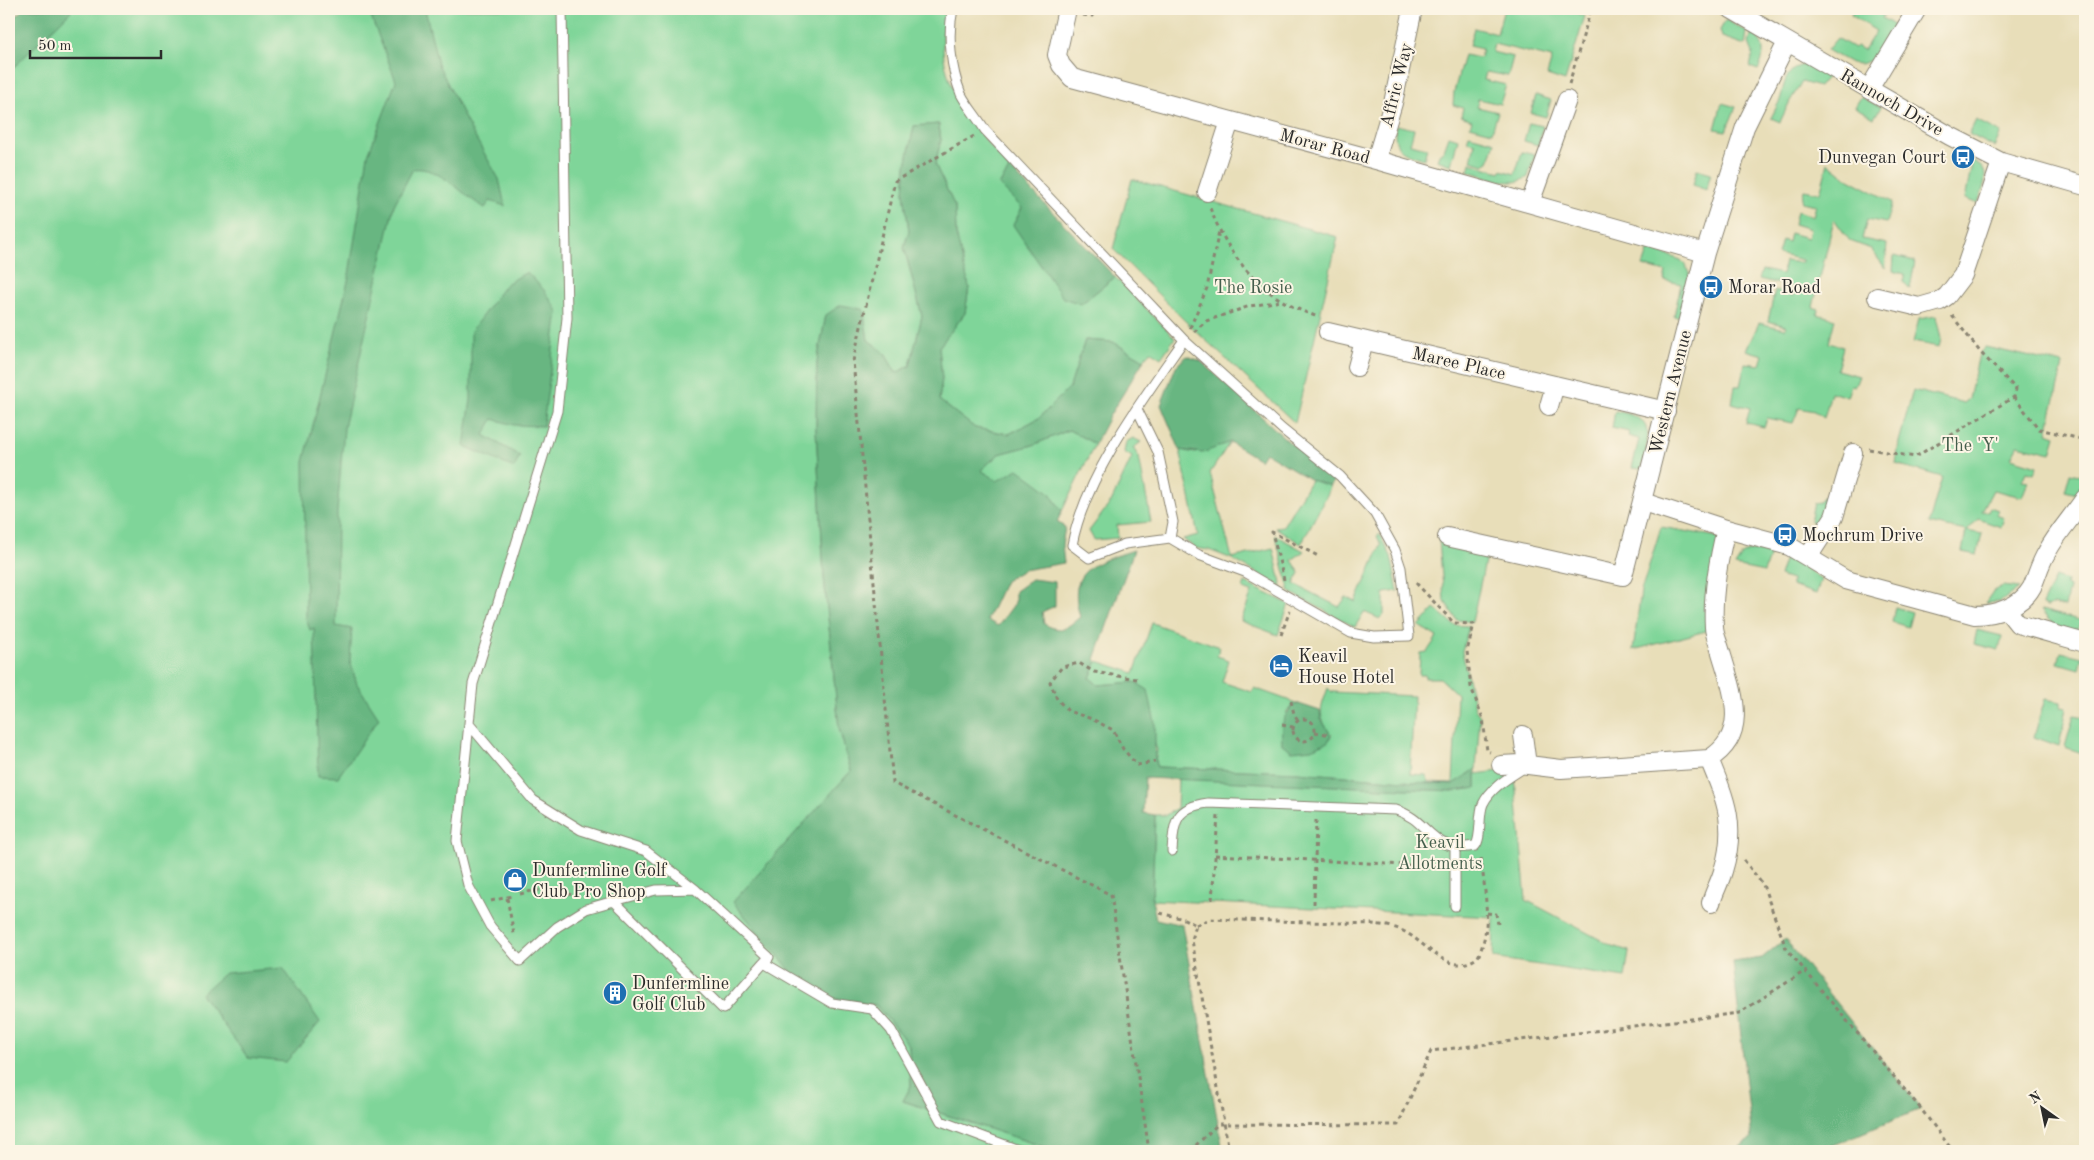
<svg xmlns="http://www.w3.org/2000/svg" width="2094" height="1160" font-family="'Old Standard TT',serif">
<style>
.green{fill:#7fd599;stroke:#558062}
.forest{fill:#67b681;stroke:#497056}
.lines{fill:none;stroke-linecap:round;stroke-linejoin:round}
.lane-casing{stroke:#8a8472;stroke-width:11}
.street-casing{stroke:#8a8472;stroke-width:20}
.path{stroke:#8a8472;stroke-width:3;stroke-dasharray:4 4;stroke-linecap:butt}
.lane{stroke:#fff;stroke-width:9}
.street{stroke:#fff;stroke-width:18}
.labels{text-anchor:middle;stroke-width:4;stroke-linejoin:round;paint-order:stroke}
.street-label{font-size:18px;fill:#2b2b2b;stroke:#fcf5e5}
.poi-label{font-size:18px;fill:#2b2b2b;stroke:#fcf5e5;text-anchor:start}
.park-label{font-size:18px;fill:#445e4c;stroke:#fcf5e5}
</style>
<rect width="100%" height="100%" fill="#fcf5e5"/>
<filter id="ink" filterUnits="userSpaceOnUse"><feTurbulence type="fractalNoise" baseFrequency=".02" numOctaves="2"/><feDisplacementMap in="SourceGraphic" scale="10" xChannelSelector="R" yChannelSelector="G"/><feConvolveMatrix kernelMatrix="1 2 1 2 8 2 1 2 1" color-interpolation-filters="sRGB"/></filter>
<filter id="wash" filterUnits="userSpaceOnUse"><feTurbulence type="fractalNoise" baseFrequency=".0096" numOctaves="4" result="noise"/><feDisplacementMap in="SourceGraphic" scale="20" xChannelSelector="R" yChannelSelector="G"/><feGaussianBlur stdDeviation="1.12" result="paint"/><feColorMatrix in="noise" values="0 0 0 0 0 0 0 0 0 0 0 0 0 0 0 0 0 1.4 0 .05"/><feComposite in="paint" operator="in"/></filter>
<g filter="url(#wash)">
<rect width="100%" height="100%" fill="#e8deb9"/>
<path class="green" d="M28 9H944C944 26 941 46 945 63 953 104 982 138 1010 168L999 185 1022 208 1081 304 1115 277 1175 338 1161 358 1150 351 1144 360 1113 342 1085 340 1070 387 1039 418 1009 434 975 428 939 400 942 379 939 347 965 313 969 287 956 234 955 207 935 164 941 140 939 124 914 126 906 166 904 193 909 231 904 247 922 316 910 366 896 373 884 352 868 340 863 309 826 315 817 362 816 429 824 577 839 728 851 771 734 902 831 998 876 1005 909 1045 911 1086 903 1101 1057 1151H9V26Z
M1504 9H1564L1585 16 1565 81 1547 75 1552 58 1494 44 1492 52 1513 57 1508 76 1486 72 1484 80 1506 85 1500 104 1478 99 1477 107 1498 112 1492 132 1470 126 1472 120 1461 116 1463 108 1453 105 1454 92 1464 55 1480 58 1482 49 1469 46 1474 28 1497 34Z
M1854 9H1879L1885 12 1882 18 1894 25 1873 60 1860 64 1851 63 1827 50 1837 38 1854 48 1856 46 1864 50 1876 31 1851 15Z
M1726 20 1747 32 1745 45 1722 37 1720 30Z
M1752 32C1766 43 1765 56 1758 70L1750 67 1753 53 1749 43Z
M1803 65 1810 67 1828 76 1819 87 1802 82 1790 101 1780 122 1771 118C1774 112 1777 106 1780 100 1785 84 1784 71 1803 65Z
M1536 95 1551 100 1546 117 1531 113Z
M1861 97 1881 107 1874 118 1855 107Z
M1722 103 1736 107 1726 131 1715 129Z
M1976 120 2001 133 1994 147 1969 134Z
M1529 123 1543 126 1538 145 1524 141Z
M1396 125 1414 129 1410 144 1427 148 1424 159C1403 152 1392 151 1396 125Z
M1469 135 1495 142 1489 162 1484 165 1471 161 1475 143 1467 141Z
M1449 136 1458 139 1451 165 1437 160 1439 154 1444 150Z
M1522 152 1535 155 1528 177C1511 189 1487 176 1468 171L1470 163 1500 172 1501 170 1515 174Z
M1956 152C1989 168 1990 169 1978 204L1965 199 1972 164 1952 160Z
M1828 163 1849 179 1892 202 1886 223 1867 219 1862 239 1887 244 1885 268 1871 249 1850 241 1834 219 1813 307 1818 309 1817 314 1835 319 1829 343 1843 347 1837 370 1859 376 1855 386 1851 385 1847 397 1831 392 1824 418 1814 411 1799 408 1793 423 1767 418 1764 427 1746 423 1750 408 1732 403 1735 386H1740L1745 363 1760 365 1763 355 1746 350 1759 323 1785 329 1786 326 1768 321 1775 290 1794 296 1796 288 1759 279 1762 270 1782 274 1785 261 1802 263V260L1778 254 1782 240 1788 242 1790 233 1808 238 1810 229 1794 224 1797 211 1813 216 1816 205 1801 202 1804 190 1820 193Z
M1697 169 1711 173 1706 190 1693 185Z
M1132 179 1338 237 1295 423 1184 320 1113 249Z
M1649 249 1681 260 1690 272 1680 317 1674 316 1681 284 1664 280 1666 272 1643 266Z
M1894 256 1915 261 1910 289 1904 282 1905 274 1893 271Z
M1936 316 1941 339 1939 347 1913 342 1919 319Z
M1985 347 2063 364 2047 433 2056 436 2051 453 2018 445 2011 458 2037 466 2034 474 2026 472 2022 481 2028 482 2022 497 1993 490 1982 511 1988 512 1990 507 1998 510 1996 515 2004 518 2001 527 1978 519 1967 531 1982 534 1977 555 1962 552 1966 531 1929 523 1942 477 1896 464 1899 442 1913 390 1964 403 1969 399 1979 354Z
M1615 411C1657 418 1649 435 1642 469L1632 468 1639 439 1628 436 1629 432 1612 428Z
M1069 430 1095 444 1062 511 1049 492 997 481 981 470 999 454 1033 445Z
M1133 438 1141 442 1133 448 1139 457 1151 522 1117 525 1118 538 1094 540 1089 531 1111 502 1132 457 1124 452 1126 442Z
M1230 442 1210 473 1232 558 1273 548 1282 587 1232 559 1209 550 1195 548 1183 539 1198 535 1180 450 1195 453Z
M2070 473 2085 476V483L2077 494 2065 491Z
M1311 480 1330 486 1328 493 1301 544 1275 527 1283 526Z
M1823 497 1835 500 1824 525 1810 521 1814 503 1820 502Z
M1661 527 1724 538 1714 629 1633 650 1641 591Z
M1379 534 1391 556 1398 591 1384 593V615L1380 619 1364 612 1355 627 1290 592 1275 535 1304 551 1292 560 1300 573 1294 584 1339 607 1346 597 1356 602 1381 545 1377 536Z
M1439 540 1488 548 1472 622 1457 620 1444 600Z
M1748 551H1761L1770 554 1764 572 1735 566 1742 555Z
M1785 557 1803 566 1821 579 1816 594 1792 586V580L1779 576Z
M2055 577 2067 581 2066 585 2069 587 2065 607 2054 604 2047 607 2042 605Z
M1245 583 1289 604 1278 635 1241 621 1252 592 1243 589Z
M2003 586 2019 588 2000 602 1985 603 1994 590Z
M1895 607 1912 612 1908 627 1892 622Z
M1435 609 1454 625 1469 626 1462 651 1475 709 1480 716 1476 769 1454 784 1427 783 1297 772 1157 767 1155 762 1157 750 1135 682 1098 685 1090 678 1097 661 1134 673 1152 623 1220 647 1217 656 1229 660 1222 682 1252 692 1254 688 1296 703 1286 712 1331 735C1317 714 1320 711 1328 688L1332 692 1414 696 1410 774 1427 775 1428 782 1453 783 1457 694 1440 678H1425V675H1419L1420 653 1427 652 1437 637 1419 626Z
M2041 610 2083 621 2077 629C2061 632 2049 623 2041 610Z
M1977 630 2002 636 1999 650 1974 644Z
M2061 652 2082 657 2079 669 2058 663Z
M2045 699 2061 702V707L2067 708 2059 746 2034 737Z
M2074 715 2085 717V754L2065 747Z
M1514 769 1526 900 1612 946 1629 951 1625 978 1493 958 1494 917 1152 900 1155 815H1166L1177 808 1178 779 1454 791 1476 788V774Z"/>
<path class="forest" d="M24 9H73L9 72V22Z
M368 9H425L438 64 467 123 499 179 505 206 490 201 485 208C464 197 439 165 413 169L394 205 344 428 337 512 336 626 352 629 350 661 357 684 379 718 338 777 318 776 314 628 310 630 306 619 304 462 348 281 368 155 396 81Z
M938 124 941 140 935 164 955 207 956 234 969 287 965 313 939 347 942 379 939 400 975 428 1009 434 1039 418 1070 387 1085 340 1113 342 1144 360 1110 415 1095 444 1069 430 1033 445 999 454 981 470 997 481 1018 469 1049 492 1062 511 1057 522 1065 527 1062 545 1064 563 1023 570 1005 581 987 620 998 626 1015 603V591L1032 579 1055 582V606L1042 612 1044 624C1062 633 1065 629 1080 617 1066 568 1095 563 1134 550L1095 659 1097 661 1090 678 1098 685 1135 682 1148 690 1155 723V762L1157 767 1297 772 1427 783 1454 784 1476 769V788L1454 791 1145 778 1143 813 1155 815 1152 900 1156 919 1182 925 1223 1151H1057L903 1101 911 1086 909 1045 876 1005 831 998 795 976 733 902 851 771 839 728 824 577 816 429 817 362 826 315 841 305 863 309 868 340 884 352 896 373 910 366 922 316 904 247 909 231 904 193 906 166 914 126Z
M1010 168 1115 277 1081 304 1063 298 1013 225 1022 208 999 185Z
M527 272 544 290 558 311 543 426 514 425 493 419 484 435 520 456 514 468 464 446 471 400V331L506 284Z
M1187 356 1201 361 1289 442 1336 477 1330 486 1311 480 1265 452 1260 460 1230 442 1203 453 1180 450 1161 405 1176 366Z
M1296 703 1320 711 1321 719 1331 735 1328 742 1311 749 1292 751 1282 744C1281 725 1282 716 1296 703Z
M1785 939 1921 1109 1818 1151H1733L1752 1139 1733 962 1762 958Z
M283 968 320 1022 286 1062 248 1058 201 994 225 973Z"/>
</g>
<g filter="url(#ink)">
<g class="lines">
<g class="lane-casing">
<path id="lane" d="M953 9C947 35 951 69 961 94 967 106 978 118 985 130L1184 340 1282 429 1340 476 1375 514 1395 550 1401 568 1409 636 1374 637 1351 633 1245 572 1199 555 1170 538 1125 544 1089 558 1072 545C1085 476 1144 397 1184 340
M1137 409 1158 452 1173 522 1170 538
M469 724 533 800 581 830 646 851 695 889 769 957 723 1009 614 901 586 909 557 927 520 961 490 926 468 885 457 841 473 684 557 411 567 318 562 9
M1172 851C1174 822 1175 807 1208 803L1396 810C1430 820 1430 854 1475 846 1482 839 1478 815 1483 804 1491 787 1510 777 1525 767
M614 901 656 890 695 889
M1455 906V847
M764 963 832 1003 872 1009 891 1030 941 1121 1021 1151"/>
</g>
<g class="street-casing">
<path id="street" d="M1067 9 1057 55 1061 65 1072 78 1376 160 1705 253
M1731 9 1950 136 2001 162 2085 186
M1869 89 1917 9
M1376 160 1393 103 1413 9
M1207 192 1230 121
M1530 203 1567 100
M1877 297 1919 307 1940 301 1947 296 1963 275 2001 162
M1328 332 1666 411
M1357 367 1364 341
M1549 406 1555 385
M1643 502 1726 529 1789 546 1846 580 1975 615C1995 615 2021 607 2032 587 2037 576 2040 563 2047 552 2057 533 2073 516 2085 498
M1447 537 1623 576 1705 253 1745 127 1787 42
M1808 557 1834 517 1853 453
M2006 609 2018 624 2085 643
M1523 735 1527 765
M1709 759C1752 733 1731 688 1720 649 1718 642 1714 634 1714 627 1712 594 1718 561 1726 529
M1501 765 1520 764 1561 769 1709 759C1726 800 1737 826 1723 871 1720 882 1714 892 1711 903"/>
</g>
<path class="path" d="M1083 15 1092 16 1094 9
M1569 84 1591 9
M974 136 895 181 853 361 893 783 1111 895 1149 1151
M1210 208C1230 260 1265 301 1319 317
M1190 328 1207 288 1219 231
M1194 332 1206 321 1250 306 1281 301
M2014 397 2039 429 2085 440
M1869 449 1915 457 2014 397 2016 389 1981 353 1950 313
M1284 580 1272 532 1318 556
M1416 583 1454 623 1474 624 1467 651 1471 687 1483 719 1487 751 1490 752
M1281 635 1290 610
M1137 679 1094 672 1079 663 1062 667 1050 682 1057 699 1068 711 1092 719 1113 730 1123 749 1137 765 1155 762
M1291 701 1294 714 1298 720
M1293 730a11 11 0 1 1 22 0a11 11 0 1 1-22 0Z
M1282 725 1293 727
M1315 732 1331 735
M1215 855 1444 867
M1744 860 1763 885 1786 948 1921 1109 1953 1151
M520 894 536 890 583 896
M507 898 514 934
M1212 900 1218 816
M491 901 512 896
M1314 904 1316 820
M1160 913 1184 919 1196 925 1192 940 1229 1151
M1487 913 1496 914 1498 924
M1196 925 1210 919 1372 924C1382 925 1393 926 1403 931 1428 943 1449 979 1478 957 1493 925 1484 890 1481 856
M1190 1151 1218 1124 1398 1125 1431 1051 1739 1013 1805 971"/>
<use href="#lane" class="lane"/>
<use href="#street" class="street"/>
</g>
</g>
<defs>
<g id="bus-disc" transform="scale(1.25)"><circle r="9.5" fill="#1f6fb2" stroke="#fcf5e5"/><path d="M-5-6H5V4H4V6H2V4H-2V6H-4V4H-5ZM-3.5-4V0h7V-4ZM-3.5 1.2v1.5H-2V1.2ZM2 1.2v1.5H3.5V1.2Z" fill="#fff"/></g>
<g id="hotel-disc" transform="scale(1.25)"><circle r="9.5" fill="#1f6fb2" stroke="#fcf5e5"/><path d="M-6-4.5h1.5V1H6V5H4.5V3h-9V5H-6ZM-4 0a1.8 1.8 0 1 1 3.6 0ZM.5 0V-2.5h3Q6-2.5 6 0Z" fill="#fff"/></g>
<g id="shop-disc" transform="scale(1.25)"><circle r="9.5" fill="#1f6fb2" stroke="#fcf5e5"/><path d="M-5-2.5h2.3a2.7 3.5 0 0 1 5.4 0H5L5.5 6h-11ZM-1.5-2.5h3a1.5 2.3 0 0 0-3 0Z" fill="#fff"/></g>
<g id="building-disc" transform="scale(1.25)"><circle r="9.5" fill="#1f6fb2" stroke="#fcf5e5"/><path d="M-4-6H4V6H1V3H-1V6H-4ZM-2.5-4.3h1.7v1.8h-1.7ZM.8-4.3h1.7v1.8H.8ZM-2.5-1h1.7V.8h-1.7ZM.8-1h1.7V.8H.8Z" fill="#fff"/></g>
</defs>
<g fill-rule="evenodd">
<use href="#bus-disc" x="1963" y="157"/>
<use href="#bus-disc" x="1711" y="287"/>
<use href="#bus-disc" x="1785" y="535"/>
<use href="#hotel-disc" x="1281" y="666"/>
<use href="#shop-disc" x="515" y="880"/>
<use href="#building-disc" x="615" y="993"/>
</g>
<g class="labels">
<g class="street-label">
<text transform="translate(1396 85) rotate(-76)" y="6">Affric Way</text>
<text transform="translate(1892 102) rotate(30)" y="6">Rannoch Drive</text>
<text transform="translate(1325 146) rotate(15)" y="6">Morar Road</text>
<text transform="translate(1459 363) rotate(13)" y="6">Maree Place</text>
<text transform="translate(1670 392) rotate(-76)" y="6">Western Avenue</text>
</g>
<g class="poi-label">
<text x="1946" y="163" text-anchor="end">Dunvegan Court</text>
<text x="1728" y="293">Morar Road</text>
<text x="1802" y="541">Mochrum Drive</text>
<text x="1298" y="662">Keavil<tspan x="1298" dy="21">House Hotel</tspan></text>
<text x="532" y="876">Dunfermline Golf<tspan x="532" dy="21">Club Pro Shop</tspan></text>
<text x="632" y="989">Dunfermline<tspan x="632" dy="21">Golf Club</tspan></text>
</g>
<g class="park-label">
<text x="1253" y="293">The Rosie</text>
<text x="1970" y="451">The 'Y'</text>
<text x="1440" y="848">Keavil<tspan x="1440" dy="21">Allotments</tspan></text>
</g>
</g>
<rect width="2094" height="1160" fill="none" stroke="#fcf5e5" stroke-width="30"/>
<g transform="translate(2042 1108) rotate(327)" stroke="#fcf5e5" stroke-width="4" paint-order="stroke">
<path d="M0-4L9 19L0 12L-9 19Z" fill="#2b2b2b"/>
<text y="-8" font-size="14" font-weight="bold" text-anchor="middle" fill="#2b2b2b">N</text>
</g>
<path d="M30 50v8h131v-8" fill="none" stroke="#2b2b2b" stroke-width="2.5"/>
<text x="38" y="50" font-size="15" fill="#2b2b2b" stroke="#fcf5e5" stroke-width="4" paint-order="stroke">50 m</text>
</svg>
